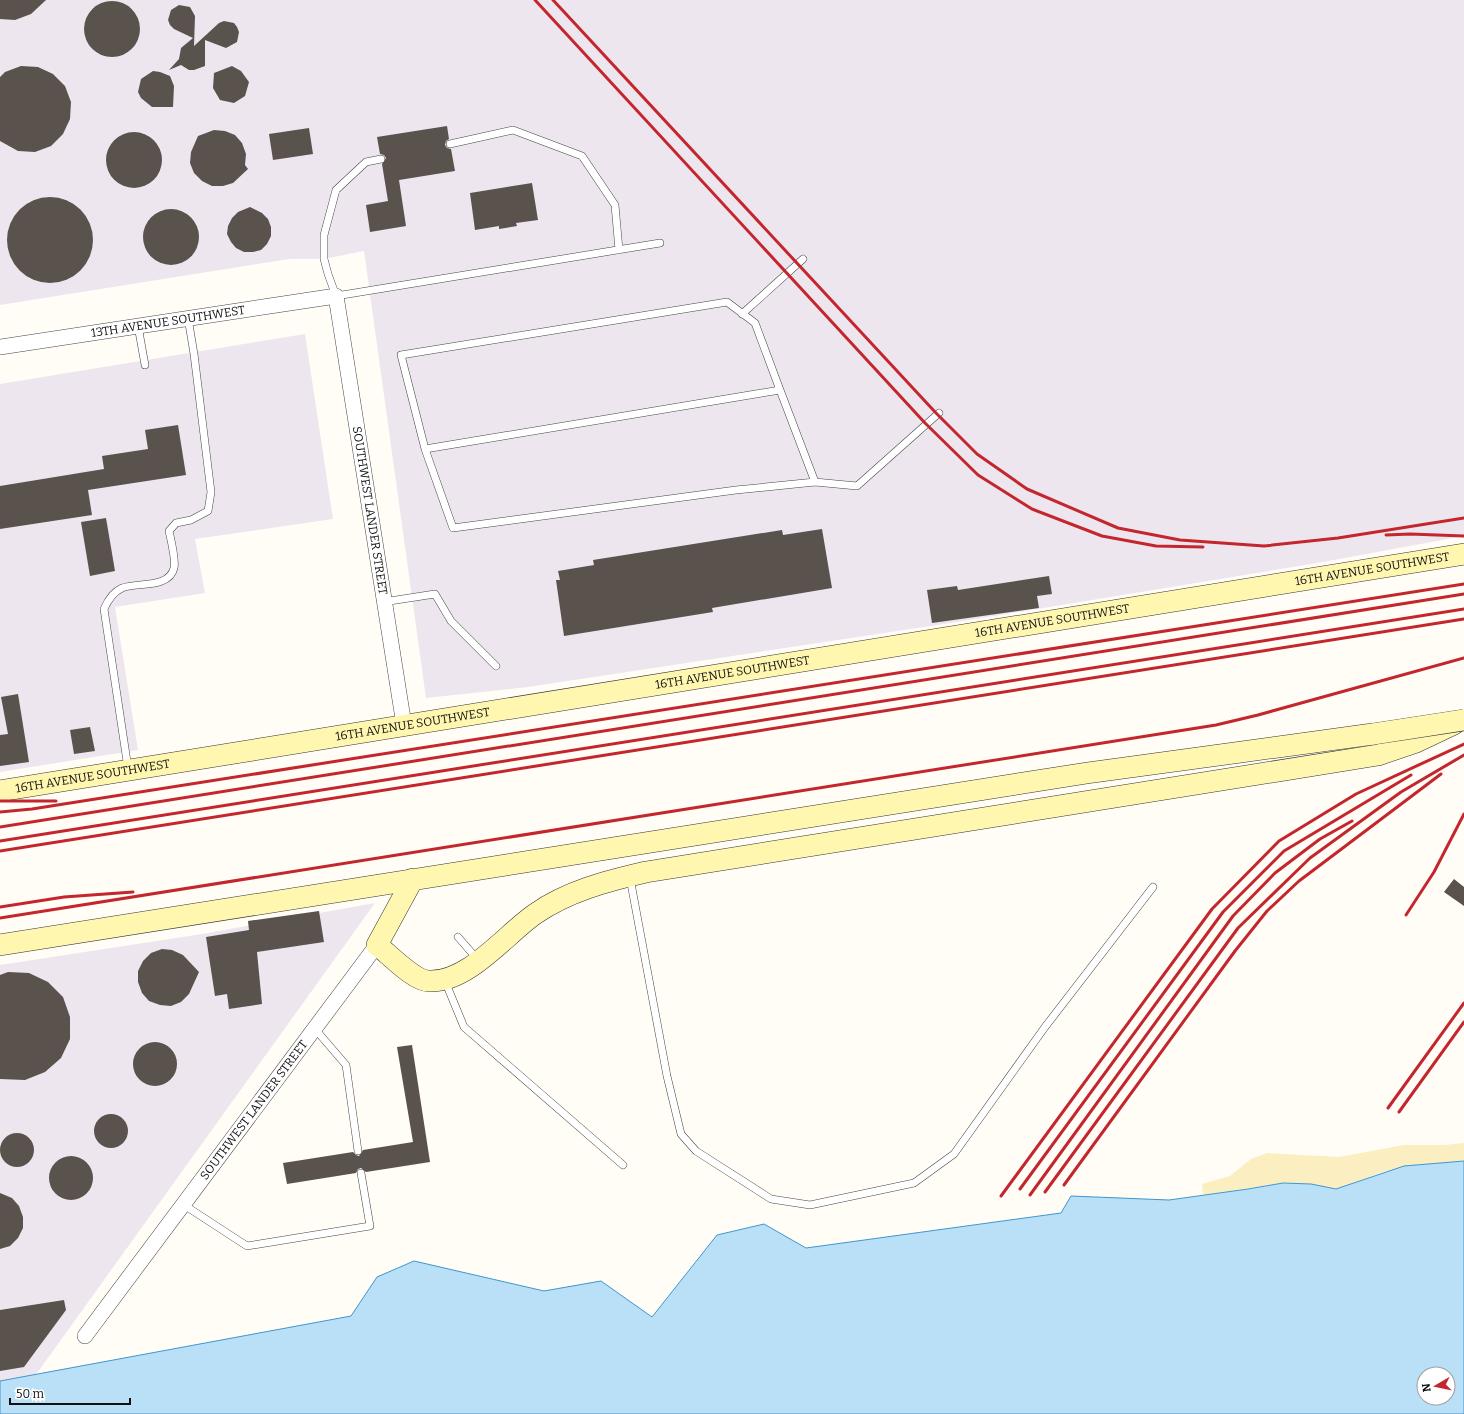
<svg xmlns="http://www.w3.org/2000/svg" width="1464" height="1414" font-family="Bitter,serif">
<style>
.industrial{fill:#eee6ef}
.sand{fill:#fbeec1}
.water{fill:#b9e0f7;stroke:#3f96cf;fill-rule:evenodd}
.building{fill:#5a524d}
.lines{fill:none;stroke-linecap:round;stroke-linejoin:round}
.lane-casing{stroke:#444;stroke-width:8}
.street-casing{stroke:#444;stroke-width:16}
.secondary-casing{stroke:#333;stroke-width:22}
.lane{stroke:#fff;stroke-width:7}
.street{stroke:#fff;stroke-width:15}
.secondary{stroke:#fff6b0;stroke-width:21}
.rail{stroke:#c4262e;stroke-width:3}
.secondary-bridge-casing{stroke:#333;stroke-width:22;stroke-linecap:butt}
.secondary-bridge{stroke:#fff6b0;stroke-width:21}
.labels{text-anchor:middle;stroke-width:4;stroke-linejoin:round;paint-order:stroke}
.street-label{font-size:12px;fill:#111;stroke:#fff}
</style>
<rect width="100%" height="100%" fill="#fffdf5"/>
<path class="industrial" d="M0 0H1464V536L1323 562 970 620 528 687 426 698 364 251 324 259H289L0 305Z
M305 334 333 519 195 539 205 593 115 607 138 750 0 772V384Z
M375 903 35 1376 0 1381V965L202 934Z"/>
<path class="sand" d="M1464 1143V1161L1404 1166 1379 1173 1341 1188 1330 1189 1311 1184 1283 1183 1203 1195 1202 1184 1230 1176 1251 1159 1267 1153 1339 1157 1404 1145H1444Z"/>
<path class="water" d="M1464 1161V1414H0V1381L351 1316 377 1277 414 1261 544 1291 601 1281 652 1317 717 1235 764 1224 806 1248 1061 1213 1071 1196 1169 1200 1248 1189 1283 1183 1311 1184 1336 1189 1404 1166ZM1424 1374H1448V1398H1424Z"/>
<path class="building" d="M0 0H46L31 14 15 20 0 19Z
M84 29a28 28 0 1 1 56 0a28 28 0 1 1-56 0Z
M179 5 190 7 195 16 194 46 219 23 224 21 234 23 237 27 239 32 237 42 226 48 205 40V66L194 70H189L181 65 169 70 179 59 181 48 193 38 174 29 170 25 168 20 171 10Z
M21 66 38 67 53 74 65 86 71 102 70 119 63 134 51 146 35 152 18 151 0 141V77L5 72Z
M232 66 241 71 249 82 245 96 234 103 220 100 213 88 214 73Z
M153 71 160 72 170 76 174 86 173 107H152L141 98 138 92 141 79Z
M447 126 449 139 446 141 445 145 447 148 451 149 455 171 399 180 406 226 370 232 366 205 388 201 382 164 386 158 384 155 380 154 377 137Z
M309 128 313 154 273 160 269 134Z
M214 130 225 131 235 135 242 143 246 154 245 165 248 169 233 183 223 186H212L202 181 194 173 190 163 191 152 198 136Z
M106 160a28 28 0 1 1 56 0a28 28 0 1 1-56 0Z
M532 183 538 220 516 223 517 226 499 229V226L475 230 470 193Z
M7 240a43 43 0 1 1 86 0a43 43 0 1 1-86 0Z
M250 207 262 213 268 219 271 227V236L267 244 261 250 253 252H244L236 248 231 242 227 234 228 226 232 218 238 212Z
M143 237a28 28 0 1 1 56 0a28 28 0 1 1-56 0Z
M178 425 186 475 88 490 92 515 0 529V486L104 469 102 456 148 449 145 430Z
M106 518 115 571 90 576 81 522Z
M822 529 832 588 712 608 713 612 564 636 556 580H560L558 571 594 565 593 560 782 530 783 535Z
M1049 576 1052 594 1037 596 1039 608 932 623 927 590 957 586 958 590Z
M18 694 29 762 0 766V735L8 734 1 697Z
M90 727 95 751 74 754 70 730Z
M1454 879 1464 887V906L1444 892Z
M319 911 324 942 257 952 262 1004 229 1009 227 994 215 996 206 937 249 930 248 921Z
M162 949 172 950 183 955 199 972 189 994 181 1002 171 1006 160 1005 149 1001 142 993 138 982V971L143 961 151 953Z
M8 972 29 973 48 982 63 997 70 1017V1039L61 1058 45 1072 25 1080 0 1079V975Z
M133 1064a22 22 0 1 1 44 0a22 22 0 1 1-44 0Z
M412 1045 430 1162 366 1172 361 1168 358 1169 356 1173 287 1184 283 1163 353 1152 356 1155 359 1156 363 1150 413 1142 397 1047Z
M94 1131a17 17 0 1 1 34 0a17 17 0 1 1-34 0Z
M0 1150a17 17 0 1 1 34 0a17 17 0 1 1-34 0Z
M49 1178a22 22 0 1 1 44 0a22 22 0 1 1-44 0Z
M0 1193 12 1198 19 1206 23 1217V1228L18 1238 10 1246 0 1249Z
M64 1300 66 1310 24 1367 0 1371V1310Z"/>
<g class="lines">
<g class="lane-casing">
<path id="lane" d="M450 144 513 130 582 156 615 205 619 250
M381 159 366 162 336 190 324 235V259L328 274 336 296 660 243
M742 314 803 259
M138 326 145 365
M425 449 401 355 727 302 755 323 780 390
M815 482 780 390 425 449 453 528 736 490 815 482 857 486 939 413
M383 602 435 594 451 621 496 666
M128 768 104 609C108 600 113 592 122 588 137 582 169 589 174 568 176 560 171 540 169 531L176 523 191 520 208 511 211 492 194 354 188 318
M630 878 667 1076 681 1134 696 1151 771 1199 810 1205 914 1183 954 1154 1045 1027 1153 887
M458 937 478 960
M445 981 464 1027 623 1165
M315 1029 346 1065 358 1151
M184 1205 247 1246 370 1226 361 1173"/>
</g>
<g class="street-casing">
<g id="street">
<path id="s1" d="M0 347 336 296 404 725"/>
<path id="s2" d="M85 1336 377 945"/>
</g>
</g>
<g class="secondary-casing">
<g id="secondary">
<path id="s3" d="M0 791 1464 554"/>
<path d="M413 879 377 945C390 955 414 981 429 981 468 983 505 935 535 914 568 891 607 881 646 872L1378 755 1416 742 1454 724"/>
<path d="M0 945 1087 773 1373 734"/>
</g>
</g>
<use href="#lane" class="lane"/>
<use href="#street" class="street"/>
<use href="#secondary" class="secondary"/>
<path class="rail" d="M535 0 925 423 978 475 1032 509 1102 536 1156 546 1203 547
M553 0 936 413 977 454 1027 489 1118 528 1180 540 1264 546 1338 538 1464 518
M1386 535 1410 534 1464 536
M0 801H56
M0 812 32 809 1464 584
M0 827 1464 594
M0 841 1464 609
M0 851 1464 619
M0 907 64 897 133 892
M1406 915 1434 872 1464 814
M0 918 1216 725 1258 715 1464 658
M1388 1108 1464 1003
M1399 1112 1464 1022
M1064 1185 1235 951 1267 911 1299 881 1441 774
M1020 1189 1223 912 1284 851 1411 775
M1045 1192 1238 928 1310 858 1401 792 1464 755
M1030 1195 1233 916 1275 873 1320 839 1352 821
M1001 1196 1212 909 1279 841 1356 794 1464 744"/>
<g class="secondary-bridge-casing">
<path id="secondary-bridge" d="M1373 734 1464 720"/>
</g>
<use href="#secondary-bridge" class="secondary-bridge"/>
</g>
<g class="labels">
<g class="street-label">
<text dy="4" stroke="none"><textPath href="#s1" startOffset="170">13TH AVENUE SOUTHWEST</textPath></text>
<text dy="4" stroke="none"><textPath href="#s1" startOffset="557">SOUTHWEST LANDER STREET</textPath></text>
<text dy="4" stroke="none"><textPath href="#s3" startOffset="1390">16TH AVENUE SOUTHWEST</textPath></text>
<text dy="4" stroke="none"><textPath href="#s3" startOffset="1066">16TH AVENUE SOUTHWEST</textPath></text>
<text dy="4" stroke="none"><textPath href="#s3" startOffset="742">16TH AVENUE SOUTHWEST</textPath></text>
<text dy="4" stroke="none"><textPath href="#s3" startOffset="418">16TH AVENUE SOUTHWEST</textPath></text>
<text dy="4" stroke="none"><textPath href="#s3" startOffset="94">16TH AVENUE SOUTHWEST</textPath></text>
<text dy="4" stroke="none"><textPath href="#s2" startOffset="282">SOUTHWEST LANDER STREET</textPath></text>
</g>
</g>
<g transform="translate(1436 1386) rotate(261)"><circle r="19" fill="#ffffff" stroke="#a0a0a0"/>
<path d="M0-3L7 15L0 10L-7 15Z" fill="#c4262e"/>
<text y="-6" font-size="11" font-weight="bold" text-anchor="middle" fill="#111111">N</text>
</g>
<path d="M10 1398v6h120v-6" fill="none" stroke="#111111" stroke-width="2"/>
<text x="16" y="1398" font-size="12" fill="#111111" stroke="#ffffff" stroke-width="3" paint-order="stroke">50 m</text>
</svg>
